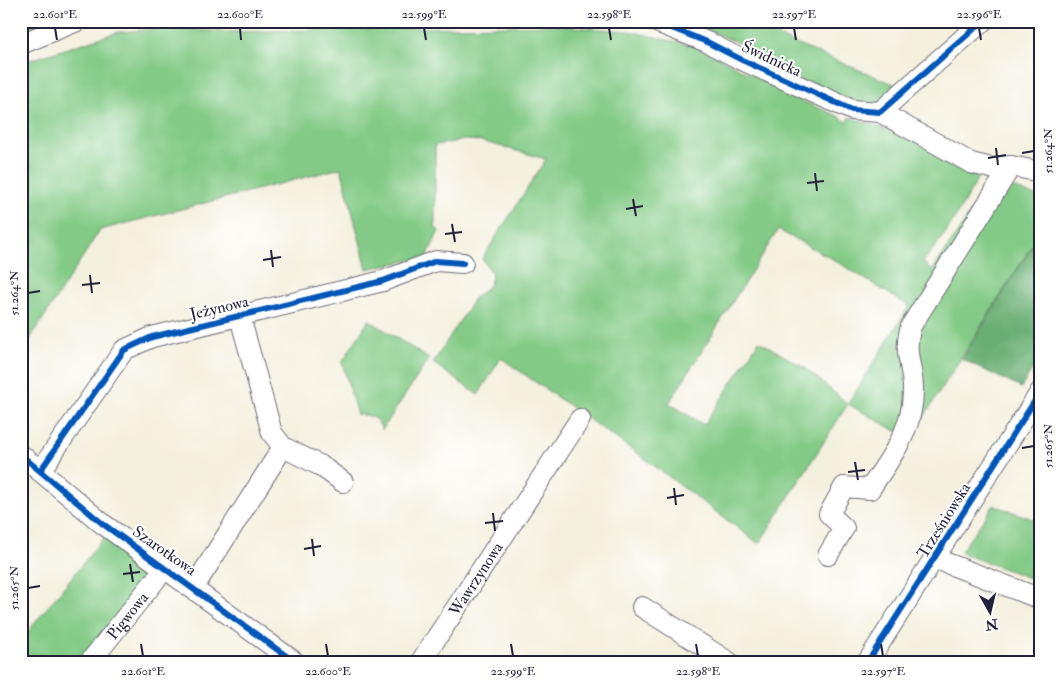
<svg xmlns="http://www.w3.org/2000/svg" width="1062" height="684" font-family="'IM FELL Double Pica',serif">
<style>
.green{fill:#82ca85;stroke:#527660;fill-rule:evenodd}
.forest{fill:#69ae72;stroke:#466856}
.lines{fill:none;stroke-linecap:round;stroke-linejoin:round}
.minor-casing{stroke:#6c6a74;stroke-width:22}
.path{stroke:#6c6a74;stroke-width:3;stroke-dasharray:4 4;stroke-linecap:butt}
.minor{stroke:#fff;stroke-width:20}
.cycleway-casing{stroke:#fff;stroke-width:9}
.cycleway{stroke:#0057b8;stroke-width:6}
.ticks{fill:none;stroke:#22223b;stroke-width:2}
.labels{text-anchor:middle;stroke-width:4;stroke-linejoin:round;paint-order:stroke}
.street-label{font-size:16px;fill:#22223b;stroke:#fff}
.neatline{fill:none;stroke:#22223b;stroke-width:2}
.ticks-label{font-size:12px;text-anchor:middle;fill:#22223b}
</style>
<rect width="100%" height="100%" fill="#fff"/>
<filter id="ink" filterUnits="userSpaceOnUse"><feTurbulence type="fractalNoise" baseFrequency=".02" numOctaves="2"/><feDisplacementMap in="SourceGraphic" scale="10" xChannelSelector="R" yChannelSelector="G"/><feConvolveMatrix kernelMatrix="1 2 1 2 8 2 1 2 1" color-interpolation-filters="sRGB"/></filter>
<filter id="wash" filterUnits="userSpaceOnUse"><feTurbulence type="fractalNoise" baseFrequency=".0096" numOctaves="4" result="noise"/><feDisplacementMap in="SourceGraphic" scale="20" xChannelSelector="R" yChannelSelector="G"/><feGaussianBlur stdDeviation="1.12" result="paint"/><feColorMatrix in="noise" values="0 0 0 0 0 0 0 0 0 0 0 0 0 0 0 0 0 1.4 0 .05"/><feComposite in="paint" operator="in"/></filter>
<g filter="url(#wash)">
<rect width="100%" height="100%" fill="#f4f0de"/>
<path class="green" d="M21 21H57L21 36Z
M686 21H770L779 37 896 85 884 102 859 104 800 80 777 64 741 44Z
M548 25 629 31 699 47 795 98 836 115 847 122 850 117C878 127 966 153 977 178L974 186 945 234 923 262 932 271 989 184 1006 189 1013 188 1041 198V231L910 439 848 404 759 544 637 453 501 358 478 395 433 363 475 297 489 286 492 277 491 271 482 259 546 159 481 141 465 140 435 145V227L439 231 427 257 367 269 341 168 100 230 21 353V63L118 32 165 28 225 32ZM778 230 831 258 909 306 848 404 805 368 759 341 704 425 669 403Z
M369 320 429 359 382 430C378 418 370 414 357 415L342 362Z
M994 505 1041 522V582L963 554 961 551Z
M106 535 151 570 84 663H21V640Z"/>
<path class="forest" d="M1041 231V357L1021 388 962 359Z"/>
</g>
<g filter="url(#ink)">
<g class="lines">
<g class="minor-casing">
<g id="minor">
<path d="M654 21 707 42 742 60 852 110 880 112 971 163 991 168 1011 166 1041 172"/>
<path d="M21 44 77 21"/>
<path d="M880 112 983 21"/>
<path d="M240 317 272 433 283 447 321 466 343 482"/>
<path d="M21 455 103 524 296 663"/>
<path d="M40 471 124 350 152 337 383 281 436 261 463 263"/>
<path d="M828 555 844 528 829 514 844 487 870 489C892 455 914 430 913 387 912 363 903 353 911 326L1011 166"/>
<path d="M936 559 1041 599"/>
<path d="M194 587 283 447"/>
<path d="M642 607 730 663"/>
<path id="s1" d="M89 663 165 568"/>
<path id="s2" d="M420 663 580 419"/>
<path d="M867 663 1041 391"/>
</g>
</g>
<path class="path" d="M1034 375 1041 364"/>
<use href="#minor" class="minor"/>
<g class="cycleway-casing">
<path id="cycleway" d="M654 21 707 42 742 60 852 110 880 112 983 21
M21 455 103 524 296 663
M40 471 124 350 152 337 383 281 436 261 463 263
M867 663 1041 391"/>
</g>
<use href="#cycleway" class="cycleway"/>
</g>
</g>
<path class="ticks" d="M55 28 57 40M240 28 241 40M424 28 426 40M609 28 611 40M794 28 796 40M979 28 981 40M996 148 998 165M1022 153 1034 151M988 158 1006 155M815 173 817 191M807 183 824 181M633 199 636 216M626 209 643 206M452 224 455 242M445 234 462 232M271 250 273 267M263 260 281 257M90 275 92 293M82 285 100 283M28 293 40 291M1022 448 1034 446M855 462 858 480M848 472 865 470M674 488 676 505M667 498 684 495M493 513 495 531M485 523 503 521M312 539 314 556M304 549 321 546M130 564 133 582M123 574 140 572M28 588 40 586M141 644 143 656M326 644 328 656M511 644 513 656M696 644 698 656M881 644 883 656"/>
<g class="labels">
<g class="street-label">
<text transform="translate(772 58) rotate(25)" y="6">Świdnicka</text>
<text transform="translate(219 307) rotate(-13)" y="6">Jeżynowa</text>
<text transform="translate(943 520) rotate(-58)" y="6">Trześniowska</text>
<text transform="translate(165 550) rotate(35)" y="6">Szarotkowa</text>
<text dy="6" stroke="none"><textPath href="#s2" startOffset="101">Wawrzynowa</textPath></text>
<text dy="6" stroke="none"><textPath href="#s1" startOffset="61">Pigwowa</textPath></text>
</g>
</g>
<rect width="1062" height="684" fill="none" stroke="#fff" stroke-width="55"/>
<g transform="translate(990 612) rotate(172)" stroke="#ffffff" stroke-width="4" paint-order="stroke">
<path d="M0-4L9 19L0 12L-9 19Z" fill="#22223b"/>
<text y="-8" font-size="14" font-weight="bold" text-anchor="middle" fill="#22223b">N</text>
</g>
<rect x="28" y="28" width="1006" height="628" class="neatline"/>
<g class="ticks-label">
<text x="55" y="18">22.601°E</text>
<text x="240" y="18">22.600°E</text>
<text x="424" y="18">22.599°E</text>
<text x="609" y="18">22.598°E</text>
<text x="794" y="18">22.597°E</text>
<text x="979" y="18">22.596°E</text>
<text transform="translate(1048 151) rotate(-90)" y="4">51.264°N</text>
<text transform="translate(14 293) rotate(-90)" y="4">51.264°N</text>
<text transform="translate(1048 446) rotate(-90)" y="4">51.265°N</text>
<text transform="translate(14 588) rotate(-90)" y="4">51.265°N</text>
<text x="143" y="675">22.601°E</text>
<text x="328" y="675">22.600°E</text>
<text x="513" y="675">22.599°E</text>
<text x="698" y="675">22.598°E</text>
<text x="883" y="675">22.597°E</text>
</g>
</svg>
